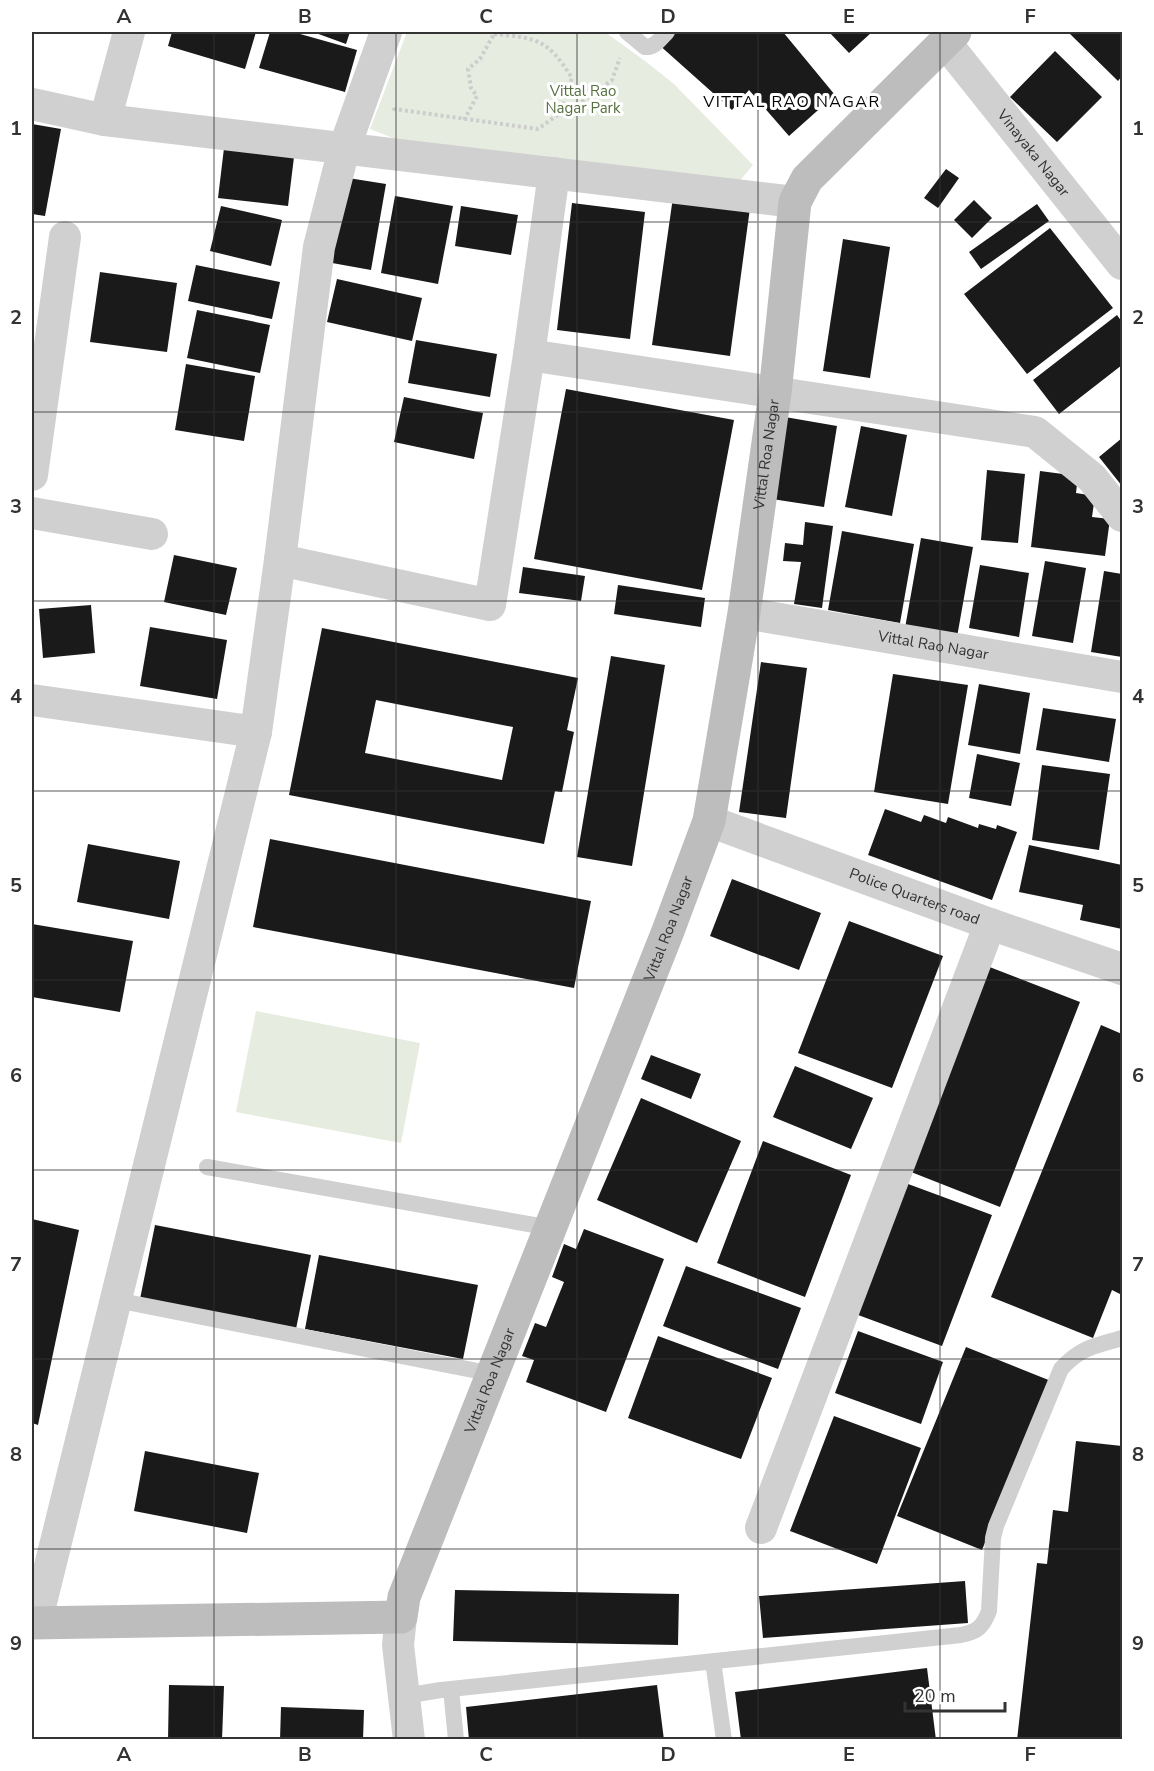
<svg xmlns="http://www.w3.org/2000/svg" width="1154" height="1771" font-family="'Nunito Sans',sans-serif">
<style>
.green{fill:#e6ecdf}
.building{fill:#1a1a1a;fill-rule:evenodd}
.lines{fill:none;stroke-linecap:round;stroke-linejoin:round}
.path{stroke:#cdcdcd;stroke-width:4;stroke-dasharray:3 3;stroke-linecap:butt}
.lane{stroke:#d0d0d0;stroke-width:16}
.street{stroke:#d0d0d0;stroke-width:32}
.secondary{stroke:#bdbdbd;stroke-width:33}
.grid{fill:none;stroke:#333;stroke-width:1.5;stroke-opacity:0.55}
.labels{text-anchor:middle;stroke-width:6;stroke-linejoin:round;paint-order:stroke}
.park-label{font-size:15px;fill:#56703f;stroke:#fff}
.street-label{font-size:15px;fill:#333;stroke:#fff}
.neighbourhood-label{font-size:16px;letter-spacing:1.5px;fill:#000;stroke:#fff}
.neatline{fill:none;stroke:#333;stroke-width:2}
.grid-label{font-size:20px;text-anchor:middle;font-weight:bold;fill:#333}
</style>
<rect width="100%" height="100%" fill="#fff"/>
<path class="green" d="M407 32H605L645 61 674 84 753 165 736 185 398 140 370 129Z
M256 1011 420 1043 401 1143 236 1112Z"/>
<path class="building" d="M172 32H256L245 69 168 46Z
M270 32H293L357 50 345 92 259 68Z
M313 32H350L346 44Z
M671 32H783L835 95 789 136 749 90 732 110 657 43Z
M829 32H872L849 53Z
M1068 32H1122V76L1118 81Z
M1055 51 1102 97 1057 142 1010 97Z
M32 124 61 129 45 216 32 214Z
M224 148 294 157 288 206 218 198Z
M946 169 959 178 938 208 924 198Z
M342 177 386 184 371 270 321 261Z
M395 196 453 206 438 284 381 273Z
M673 197 750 208 730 356 652 345Z
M974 200 992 218 972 238 954 220Z
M572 203 645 212 630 339 557 330Z
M1037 204 1049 221 981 269 969 252Z
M221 206 282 220 271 266 210 251Z
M461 206 518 215 511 255 455 246Z
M1050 228 1113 308 1027 374 964 294Z
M843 239 890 247 870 378 823 371Z
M196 265 280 282 272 319 188 301Z
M100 272 177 283 167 352 90 342Z
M337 279 422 298 412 341 327 322Z
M197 310 270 325 260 373 187 358Z
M1117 315 1122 322V365L1059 414 1033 380Z
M416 340 497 354 490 397 408 383Z
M186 364 255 376 244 441 175 430Z
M566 389 734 420 702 590 534 559Z
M404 397 483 413 474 459 394 442Z
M785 417 837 426 824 507 772 499Z
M861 426 907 435 892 516 845 507Z
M1122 438V486L1099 457Z
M987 470 1025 474 1018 543 981 540Z
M1040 471 1078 476 1076 493 1095 496 1092 517 1110 519 1105 556 1031 547Z
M805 522 833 526 822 608 794 604 801 562 783 561 785 543 803 545Z
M842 531 914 544 900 623 828 610Z
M921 538 973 547 957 637 905 628Z
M174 555 237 568 226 615 164 602Z
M1045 561 1086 568 1073 643 1032 636Z
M980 565 1029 573 1019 637 969 628Z
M523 567 585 576 581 601 519 593Z
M1104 571 1122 574V657L1091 652Z
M618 585 705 598 701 627 614 614Z
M91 605 95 653 43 658 39 609Z
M150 627 227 640 217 699 140 686Z
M322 628 578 678 567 730 574 732 562 792 555 791 544 844 289 795ZM376 700 513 727 502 780 365 753Z
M611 656 665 665 632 866 577 857Z
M761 662 807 668 786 818 739 812Z
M893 674 968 685 948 804 874 792Z
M979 684 1030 693 1020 754 968 745Z
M1043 708 1116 719 1109 762 1036 750Z
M977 754 1020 763 1011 806 969 798Z
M1042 765 1110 774 1099 850 1032 840Z
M885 809 921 822 924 815 946 823 948 817 978 828 979 824 996 829 997 825 1017 832 992 900 868 855Z
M270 839 591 901 574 988 253 927Z
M88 844 180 861 169 919 77 902Z
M1029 845 1122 865V929L1080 920 1083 905 1019 892Z
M732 879 821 913 799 970 710 936Z
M849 921 943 956 892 1088 798 1053Z
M32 924 133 941 120 1012 32 997Z
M987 966 1080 1002 1000 1207 906 1170Z
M1101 1025 1122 1034V1295L1112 1290 1093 1338 991 1297Z
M651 1055 701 1074 691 1099 641 1079Z
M795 1066 873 1098 851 1149 773 1117Z
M641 1098 741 1141 697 1243 597 1200Z
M763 1141 851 1175 805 1297 717 1263Z
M900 1181 992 1215 942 1346 850 1312Z
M32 1219 79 1230 38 1425 32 1423Z
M155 1225 311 1255 296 1329 140 1299Z
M584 1229 664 1259 606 1412 526 1382 534 1360 522 1356 535 1323 546 1327 564 1282 552 1277 564 1244 576 1249Z
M319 1255 478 1285 463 1359 305 1329Z
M686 1266 801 1308 778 1369 663 1326Z
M858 1331 943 1362 921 1424 835 1393Z
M658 1336 772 1378 741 1459 628 1418Z
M966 1347 1051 1381 982 1550 897 1516Z
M834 1416 921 1448 877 1564 790 1531Z
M1076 1441 1122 1446V1740H1017L1037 1563 1047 1564 1053 1510 1068 1512Z
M145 1451 259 1473 247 1533 134 1511Z
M965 1581 968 1623 763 1638 759 1596Z
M455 1590 679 1594 678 1645 453 1641Z
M927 1668 936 1740H741L735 1692Z
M169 1685 224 1686 222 1740H168Z
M657 1685 664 1740H469L466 1707Z
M281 1707 364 1710 363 1740H280Z"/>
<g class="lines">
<path class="path" d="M494 34C539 38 548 40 572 78L560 112
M394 108V109L538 129 560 113 583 101 612 80 620 58
M464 120 477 96 471 88 468 69 480 59 494 34"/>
<path class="lane" d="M627 32 645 47C655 48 661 38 667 32
M207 1167 551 1228
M116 1300 493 1374
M713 1661 724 1740
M451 1689 456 1740
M404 1696 441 1690 961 1635C977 1632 983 1627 989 1611L993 1538 996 1526 1061 1369C1081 1347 1095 1346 1122 1338"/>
<g class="street">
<path id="s1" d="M945 42 1122 264"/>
<path d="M32 104 105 120 795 202"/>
<path d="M105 120 129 32"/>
<path d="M529 355 1035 432 1092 478 1122 516"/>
<path d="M32 475 65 237"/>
<path d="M32 513 152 534"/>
<path d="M280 560 490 605 529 355 554 173"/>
<path id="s2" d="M744 613 1122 677"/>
<path d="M32 700 256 732"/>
<path id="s3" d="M709 821 990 924 1122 969"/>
<path d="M761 1528 990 924"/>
<path d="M401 1617 398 1645 409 1740"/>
<path d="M36 1623 256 732 280 560 319 247 344 149 386 32"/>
</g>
<path class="secondary" id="s4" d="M32 1623 401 1617 404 1597 668 931 709 821 744 613 775 393 795 202 807 179 955 32"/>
</g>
<path class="grid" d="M214 32V1740M396 32V1740M577 32V1740M758 32V1740M940 32V1740M32 222H1122M32 412H1122M32 601H1122M32 791H1122M32 980H1122M32 1170H1122M32 1359H1122M32 1549H1122"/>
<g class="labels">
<g class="park-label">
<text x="583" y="96">Vittal Rao<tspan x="583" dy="17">Nagar Park</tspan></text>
</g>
<g class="street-label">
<text dy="5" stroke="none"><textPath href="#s1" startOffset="142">Vinayaka Nagar</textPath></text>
<text dy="5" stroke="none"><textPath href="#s4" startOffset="1594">Vittal Roa Nagar</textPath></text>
<text dy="5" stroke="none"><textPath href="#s2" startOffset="192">Vittal Rao Nagar</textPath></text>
<text dy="5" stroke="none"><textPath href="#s3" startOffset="219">Police Quarters road</textPath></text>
<text dy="5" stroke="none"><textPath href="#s4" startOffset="1108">Vittal Roa Nagar</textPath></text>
<text dy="5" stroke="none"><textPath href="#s4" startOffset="622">Vittal Roa Nagar</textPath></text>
</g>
<g class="neighbourhood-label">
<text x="792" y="107">VITTAL RAO NAGAR</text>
</g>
</g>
<rect width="1154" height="1771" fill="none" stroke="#ffffff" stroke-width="66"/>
<path d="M905 1702v9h100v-9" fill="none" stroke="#333333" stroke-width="3"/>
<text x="914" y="1702" font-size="18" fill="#333333" stroke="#ffffff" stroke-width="4.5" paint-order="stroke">20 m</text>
<rect x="33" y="33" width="1088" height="1705" class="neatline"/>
<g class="grid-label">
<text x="124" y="23">A</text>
<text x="305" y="23">B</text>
<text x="486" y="23">C</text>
<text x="668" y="23">D</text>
<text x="849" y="23">E</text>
<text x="1030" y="23">F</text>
<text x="16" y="135">1</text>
<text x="1138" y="135">1</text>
<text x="16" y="324">2</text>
<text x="1138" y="324">2</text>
<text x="16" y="513">3</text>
<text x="1138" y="513">3</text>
<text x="16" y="703">4</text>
<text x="1138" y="703">4</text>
<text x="16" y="892">5</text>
<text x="1138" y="892">5</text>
<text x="16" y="1082">6</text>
<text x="1138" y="1082">6</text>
<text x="16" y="1271">7</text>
<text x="1138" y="1271">7</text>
<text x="16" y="1461">8</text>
<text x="1138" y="1461">8</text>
<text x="16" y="1650">9</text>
<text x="1138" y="1650">9</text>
<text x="124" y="1761">A</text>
<text x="305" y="1761">B</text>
<text x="486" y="1761">C</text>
<text x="668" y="1761">D</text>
<text x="849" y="1761">E</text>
<text x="1030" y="1761">F</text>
</g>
</svg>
